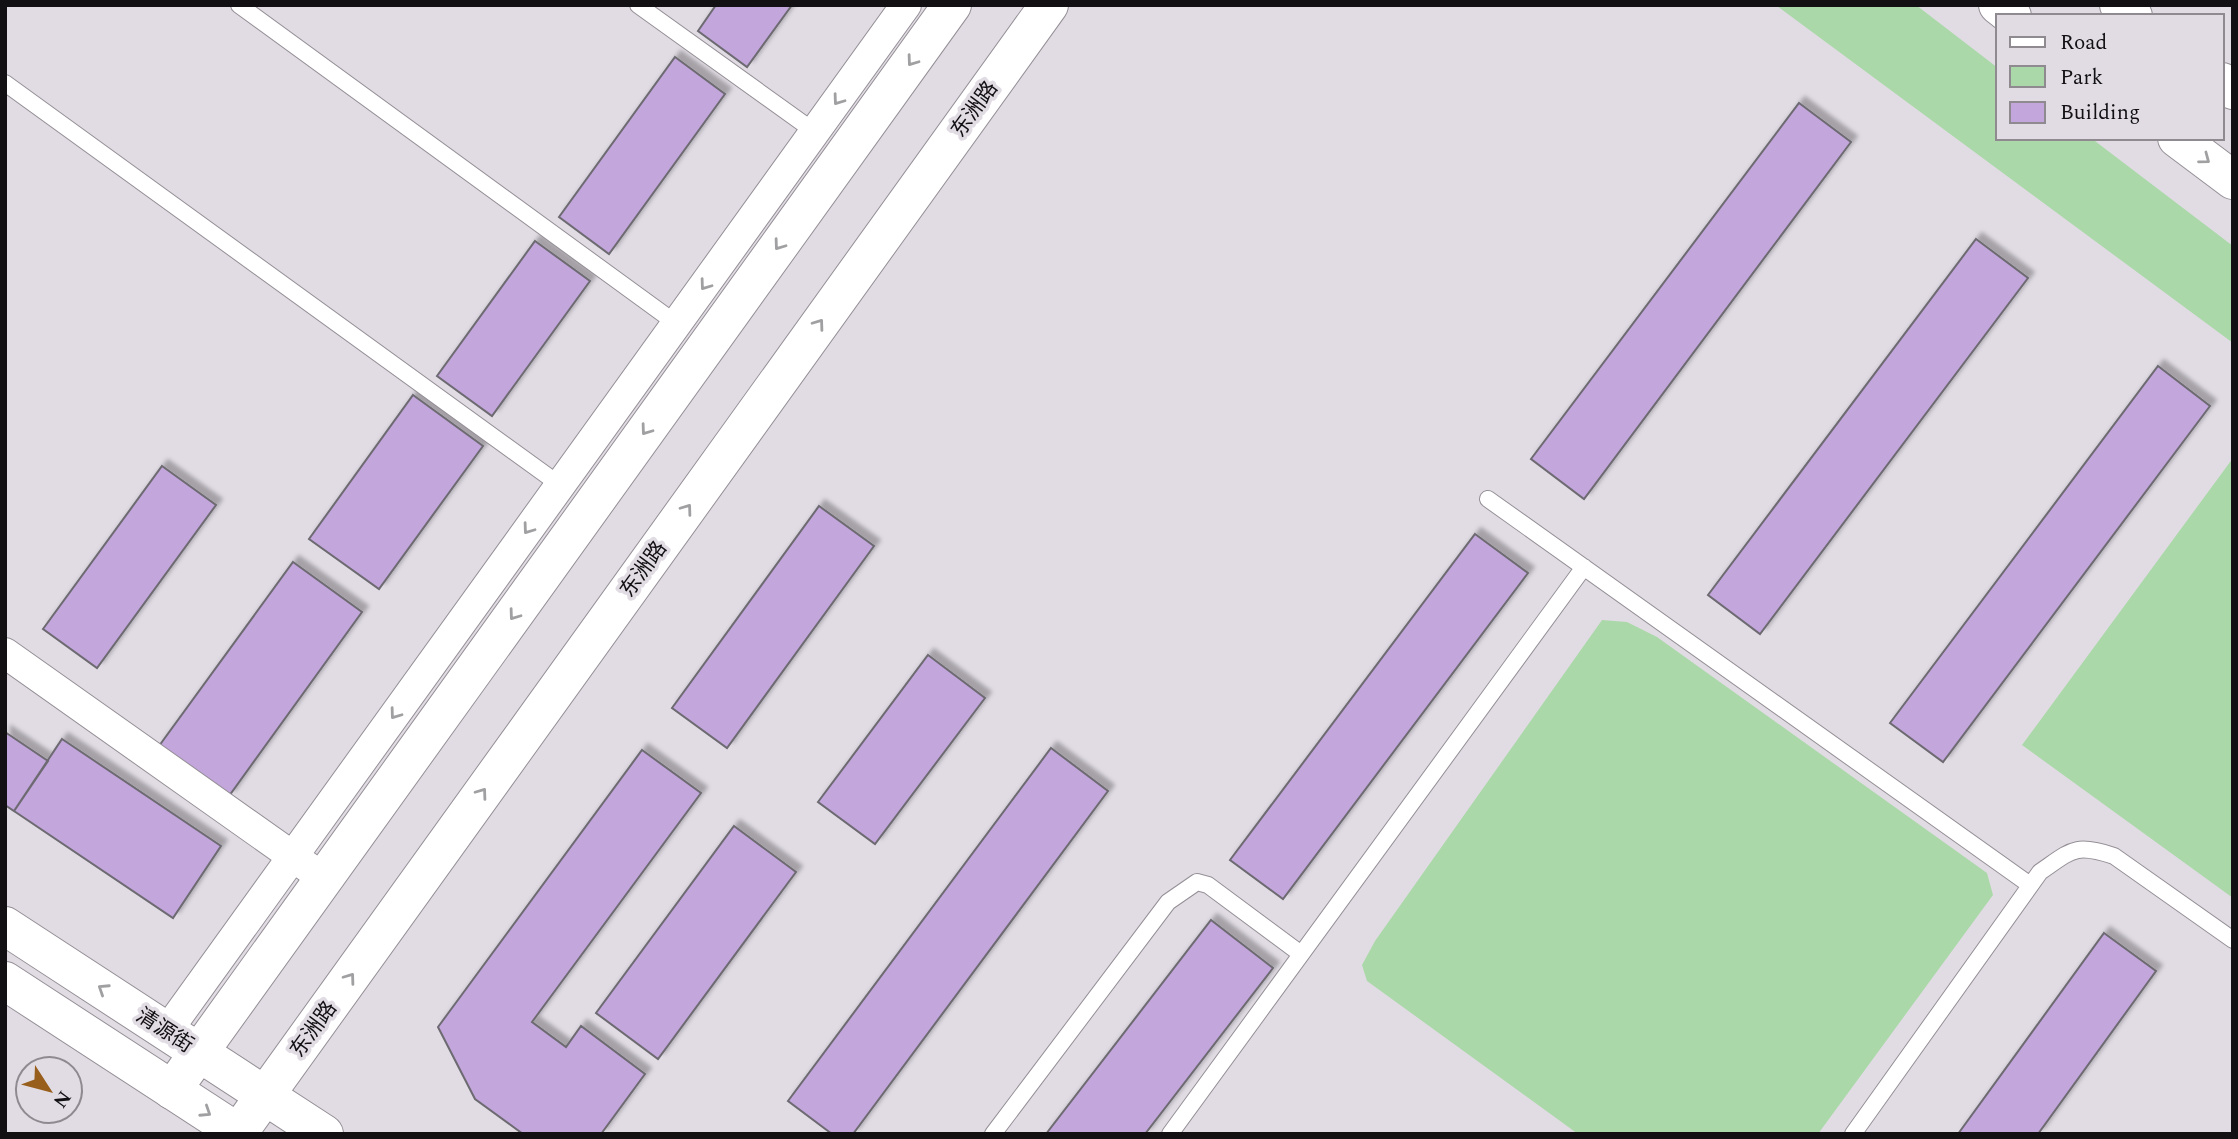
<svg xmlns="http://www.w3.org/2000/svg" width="2238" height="1139" font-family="Spectral,'Noto Sans SC',serif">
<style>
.green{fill:#abd8a9}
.building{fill:#c2a6dc;stroke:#6d6a71;stroke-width:2;filter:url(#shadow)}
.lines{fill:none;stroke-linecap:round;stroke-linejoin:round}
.service-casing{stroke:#958f96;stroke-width:18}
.minor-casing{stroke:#958f96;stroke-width:32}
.tertiary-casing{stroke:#958f96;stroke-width:40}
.secondary-casing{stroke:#958f96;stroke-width:40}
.service{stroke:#fff;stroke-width:16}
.minor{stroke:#fff;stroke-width:30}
.tertiary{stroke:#fff;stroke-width:38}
.secondary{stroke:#fff;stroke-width:38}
.oneway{stroke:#a09fa1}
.labels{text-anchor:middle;stroke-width:7;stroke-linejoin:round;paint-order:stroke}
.street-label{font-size:21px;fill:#121013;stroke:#e1dce4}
</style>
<defs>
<filter id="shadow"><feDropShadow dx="6" dy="-6" stdDeviation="2" flood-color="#0004"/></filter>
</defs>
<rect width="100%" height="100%" fill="#e1dce4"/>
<path class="green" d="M1916 5 1998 68V138H2091L2233 246V343L1777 6Z
M2233 458V898L2022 745Z
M1602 620 1627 622 1657 637 1987 873 1993 895 1818 1134H1578L1367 981 1362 965 1375 941Z"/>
<path class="building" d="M716 5H792L747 67 698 31Z
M675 57 725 94 609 254 559 217Z
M1799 103 1851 142 1584 499 1531 459Z
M1976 239 2028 278 1760 634 1708 595Z
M535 241 590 281 492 416 437 376Z
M2158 366 2210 406 1943 762 1890 723Z
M413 395 483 446 379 589 309 539Z
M162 466 216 505 97 668 43 629Z
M819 506 874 546 727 748 672 708Z
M1475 534 1528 573 1283 899 1230 860Z
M293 562 362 612 229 796 159 746Z
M928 655 985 698 875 844 818 802Z
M5 732 48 761 14 811 5 805Z
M62 739 221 846 173 918 14 811Z
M1051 748 1108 791 853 1134H832L788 1101Z
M642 750 701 793 532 1022 566 1047 581 1026 645 1074 601 1134H523L475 1099 438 1027Z
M734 826 796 872 658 1059 596 1013Z
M1211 920 1273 968 1145 1134H1046Z
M2104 933 2156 971 2038 1134H1958Z"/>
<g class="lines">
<g class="service-casing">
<path id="service" d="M239 5 677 324
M638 5 815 132
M5 83 560 485
M1488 499 2030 885
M993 1134 1168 902 1197 882 1208 885 1301 954
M1170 1134 1584 567
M1853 1134 2040 872C2072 850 2075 843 2114 856L2233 940"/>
</g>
<g class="minor-casing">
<path id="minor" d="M5 653 309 868
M167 1031 906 5"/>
</g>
<g class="tertiary-casing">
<path id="tertiary" d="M172 1090 952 5
M238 1133 1049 5"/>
</g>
<g class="secondary-casing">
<path id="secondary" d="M1998 5 2012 16
M2119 5 2133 16
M2222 82 2233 90
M2177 138 2233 180
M5 926 324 1134
M5 981 240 1134"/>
</g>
<use href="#service" class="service"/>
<use href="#minor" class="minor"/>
<use href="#tertiary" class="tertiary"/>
<use href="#secondary" class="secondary"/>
</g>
<defs><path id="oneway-chevron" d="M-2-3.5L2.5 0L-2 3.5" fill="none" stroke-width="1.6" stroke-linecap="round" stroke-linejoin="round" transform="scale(1.75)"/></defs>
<g class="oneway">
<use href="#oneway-chevron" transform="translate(912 61) rotate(126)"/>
<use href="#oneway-chevron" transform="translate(838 100) rotate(126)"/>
<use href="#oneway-chevron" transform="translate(2205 159) rotate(37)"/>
<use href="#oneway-chevron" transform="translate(779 245) rotate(126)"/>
<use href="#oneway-chevron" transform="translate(705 285) rotate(126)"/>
<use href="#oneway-chevron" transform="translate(819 324) rotate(-54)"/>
<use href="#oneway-chevron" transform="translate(646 430) rotate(126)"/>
<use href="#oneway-chevron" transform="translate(687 509) rotate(-54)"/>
<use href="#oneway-chevron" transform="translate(528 529) rotate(126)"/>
<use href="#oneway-chevron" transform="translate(514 615) rotate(126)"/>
<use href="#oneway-chevron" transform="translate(395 714) rotate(126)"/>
<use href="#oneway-chevron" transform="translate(482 793) rotate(-54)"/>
<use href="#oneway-chevron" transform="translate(350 978) rotate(-54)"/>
<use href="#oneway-chevron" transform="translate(103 989) rotate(-147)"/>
<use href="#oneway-chevron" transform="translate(206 1112) rotate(33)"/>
</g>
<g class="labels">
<g class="street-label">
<text transform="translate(974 109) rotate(-54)" y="7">东洲路</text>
<text transform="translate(643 569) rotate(-54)" y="7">东洲路</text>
<text transform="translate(313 1029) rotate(-54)" y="7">东洲路</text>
<text transform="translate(165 1030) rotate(33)" y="7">清源街</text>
</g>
</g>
<rect width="2238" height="1139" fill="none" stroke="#121013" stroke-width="14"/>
<rect x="1996" y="14" width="228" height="126" fill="#e1dce4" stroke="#8e8a90" stroke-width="2"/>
<rect x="2010" y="37" width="35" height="10" fill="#ffffff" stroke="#8e8a90" stroke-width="2"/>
<text x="2060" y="49" font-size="21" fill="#121013">Road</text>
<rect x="2010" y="66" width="35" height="21" fill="#abd8a9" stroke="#8e8a90" stroke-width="2"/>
<text x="2060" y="84" font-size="21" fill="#121013">Park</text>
<rect x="2010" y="102" width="35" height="21" fill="#c2a6dc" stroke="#8e8a90" stroke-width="2"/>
<text x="2060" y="119" font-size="21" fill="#121013">Building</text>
<g transform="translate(49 1090) rotate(126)"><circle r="33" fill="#e1dce4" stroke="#8e8a90" stroke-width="2"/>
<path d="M0-5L12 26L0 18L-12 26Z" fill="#985f1c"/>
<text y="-10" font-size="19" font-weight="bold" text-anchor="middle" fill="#121013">N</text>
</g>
</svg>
